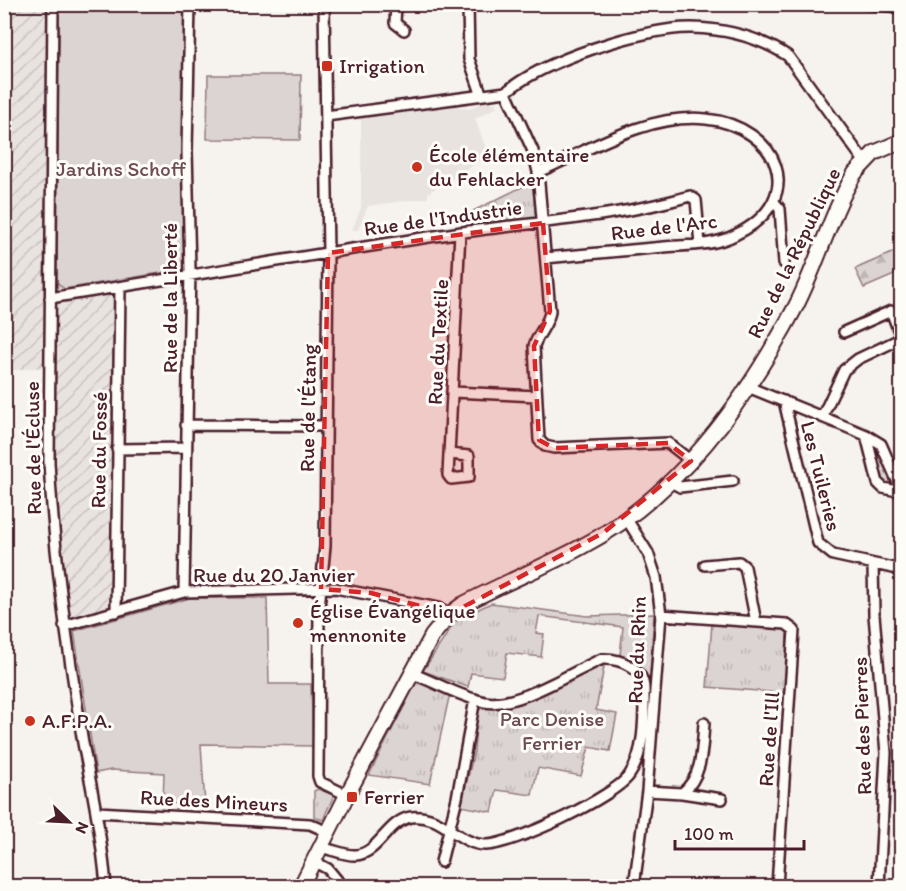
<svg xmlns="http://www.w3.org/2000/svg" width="906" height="891" font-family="Itim,sans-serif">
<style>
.built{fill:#e9e3e0}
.industrial{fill:url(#industrial-furrows)}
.grass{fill:url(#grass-tufts);stroke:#937a7e;stroke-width:1.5}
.forest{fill:url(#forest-firs);stroke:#937a7e;stroke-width:1.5}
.garden{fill:#dcd4d2;stroke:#937a7e;stroke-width:1.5}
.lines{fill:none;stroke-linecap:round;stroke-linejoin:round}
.street-casing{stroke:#4a1f2b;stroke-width:14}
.secondary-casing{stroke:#4a1f2b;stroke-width:18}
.street{stroke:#fdfcf7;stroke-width:9}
.secondary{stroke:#fdfcf7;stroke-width:14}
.marked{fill:#d62828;fill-opacity:0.2;stroke:#d62828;stroke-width:4.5;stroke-dasharray:12 8;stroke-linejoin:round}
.poi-dot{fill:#c8321e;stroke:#fdfcf7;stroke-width:2}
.labels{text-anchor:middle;stroke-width:6;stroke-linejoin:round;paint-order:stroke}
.poi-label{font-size:21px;fill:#4a1f2b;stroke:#fdfcf7;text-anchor:start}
.park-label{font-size:21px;fill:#6e4c55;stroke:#fdfcf7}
.street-label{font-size:21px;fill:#4a1f2b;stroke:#fdfcf7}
</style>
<defs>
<pattern id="industrial-furrows" width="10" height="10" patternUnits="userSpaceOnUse" patternTransform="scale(1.5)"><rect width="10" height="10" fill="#e9e3e0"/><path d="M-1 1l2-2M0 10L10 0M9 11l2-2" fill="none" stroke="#c9c2c0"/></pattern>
<pattern id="grass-tufts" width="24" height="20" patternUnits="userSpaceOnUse" patternTransform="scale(1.5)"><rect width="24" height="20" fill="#dcd4d2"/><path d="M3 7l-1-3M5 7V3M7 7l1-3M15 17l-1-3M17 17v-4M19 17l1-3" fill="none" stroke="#beb6b4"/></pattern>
<pattern id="forest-firs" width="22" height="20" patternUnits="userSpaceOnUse" patternTransform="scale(1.5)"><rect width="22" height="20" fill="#dcd4d2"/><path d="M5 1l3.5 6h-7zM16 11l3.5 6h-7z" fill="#beb6b4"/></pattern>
</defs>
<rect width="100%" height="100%" fill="#f6f3ef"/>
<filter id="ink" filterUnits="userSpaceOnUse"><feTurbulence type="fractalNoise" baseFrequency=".0167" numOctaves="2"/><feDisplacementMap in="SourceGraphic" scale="12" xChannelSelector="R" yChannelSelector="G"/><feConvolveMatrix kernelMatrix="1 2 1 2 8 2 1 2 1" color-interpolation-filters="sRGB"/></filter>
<g filter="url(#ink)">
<path class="built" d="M485 101 495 103 497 107 475 119 489 156 428 193V198L368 206 358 230H352L361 208V117L450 105 469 109Z"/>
<path class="industrial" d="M4 5H59L57 282 64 289 115 281 112 602 108 609 58 624 48 531 45 367 5 371Z"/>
<path class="grass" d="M532 182 536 218 466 228 467 214Z
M875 448H878L891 478 888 484 880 482Z
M491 603 587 616 654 614 650 679 638 665 620 655 623 627 539 616 536 633 544 634 541 657 507 653 503 677 471 673 468 687 423 671 456 620Z
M712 623 787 630 785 693 707 687Z
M599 666 604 667 596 710 617 714 610 751 589 747 581 776 538 768 532 795 497 790 492 812 461 806 474 752 477 712 484 706C524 708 563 683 599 666Z
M417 681 450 693 430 784 369 775Z
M318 789 334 795 323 820 314 817V791Z"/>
<path class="forest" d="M901 249V272L864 288 855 269Z"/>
<path class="garden" d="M59 5H187L184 269 64 289 57 282Z
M208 75H301L300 140 207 139Z
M190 598H267L269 684H311L313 746 201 744 205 805 163 803 164 773 111 770 96 773 74 631Z"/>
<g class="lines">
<g class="street-casing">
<path id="street" d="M53 4 49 462C54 557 68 649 83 743 92 790 102 838 106 886
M324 4 328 253 325 546 319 608 318 776 320 782 347 795
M396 4 395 23 404 30
M468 4 469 59 481 93
M867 4 902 7
M506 92 533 151 538 172 550 311C549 324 538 333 534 346L539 440 545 446 554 448 668 443 691 461
M326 116 506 92C542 61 645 27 692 28 726 29 759 37 788 56L864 161
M538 172C589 150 648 113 706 119 777 126 811 198 735 235 714 246 687 245 664 247 624 251 585 254 546 258
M774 202 780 209 784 263
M50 298C183 277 315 254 449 234 530 222 611 219 690 196L696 200 700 244
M844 332 891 311 901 337
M748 387 822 417 844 370 858 359 902 338
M453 392 536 396
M784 401 818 543 833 555 902 570
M822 417 866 435
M186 425 326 426
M866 435 881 444 902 492 883 488 878 483Z
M117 449 186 448
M449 454 469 456V477L451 479 448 475 460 232
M671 482 680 487 733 481
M626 518 648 553 656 577 661 615 647 791 634 886
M873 564 874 615 886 753 879 886
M705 565 739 562 745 567 756 622
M184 592 190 269 187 151 190 4
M116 612 120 287
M661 615 786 624 794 630 777 886
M64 626 184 592 335 588 439 608 450 614
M647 791 682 793C703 776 702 749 704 723
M682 793 722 799
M97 812 310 824 328 832
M320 847C331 849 346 856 356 855 379 853 387 821 411 817 442 813 457 844 485 845 511 846 617 796 630 774 645 751 644 717 644 690 644 668 620 658 602 659 572 672 517 708 485 702 460 697 435 682 411 673
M313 861 328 869 342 886
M441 862 457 798 475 699"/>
</g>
<g class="secondary-casing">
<path id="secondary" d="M301 886 347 795 432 636 450 614 462 605C501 584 542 568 581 547 679 496 745 401 796 306 818 263 830 215 855 173L874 153 902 141"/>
</g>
<use href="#street" class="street"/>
<use href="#secondary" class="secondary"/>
</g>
</g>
<path class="marked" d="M543 223 550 311 534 346 539 440 554 448 668 443 691 461 603 533 450 614 371 593 321 589 328 253Z"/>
<g class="poi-dot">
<rect x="321" y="60" width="12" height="12" rx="3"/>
<circle cx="417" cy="167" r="6"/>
<circle cx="298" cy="623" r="6"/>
<circle cx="30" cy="721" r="6"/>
<rect x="346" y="791" width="12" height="12" rx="3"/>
</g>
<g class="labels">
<g class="poi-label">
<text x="339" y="73">Irrigation</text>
<text x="429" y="162">École élémentaire<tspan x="429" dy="24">du Fehlacker</tspan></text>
<text x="310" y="618">Église Évangélique<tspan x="310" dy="24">mennonite</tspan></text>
<text x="42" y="728">A.F.P.A.</text>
<text x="364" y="804">Ferrier</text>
</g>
<g class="park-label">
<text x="121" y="176">Jardins Schoff</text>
<text x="552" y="726">Parc Denise<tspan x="552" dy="24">Ferrier</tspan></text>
</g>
<g class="street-label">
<text transform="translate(443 218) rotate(-8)" y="7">Rue de l'Industrie</text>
<text transform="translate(664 227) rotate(-7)" y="7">Rue de l'Arc</text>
<text transform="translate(794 253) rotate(-64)" y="7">Rue de la République</text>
<text transform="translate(170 298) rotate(-90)" y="7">Rue de la Liberté</text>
<text transform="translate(438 342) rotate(-87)" y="7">Rue du Textile</text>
<text transform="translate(308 408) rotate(-89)" y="7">Rue de l'Étang</text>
<text transform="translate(33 448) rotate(-91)" y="7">Rue de l'Écluse</text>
<text transform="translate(99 450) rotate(-89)" y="7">Rue du Fossé</text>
<text transform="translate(821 476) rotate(76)" y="7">Les Tuileries</text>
<text x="274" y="582">Rue du 20 Janvier</text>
<text transform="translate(637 650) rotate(-88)" y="7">Rue du Rhin</text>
<text transform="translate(862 726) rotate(-92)" y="7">Rue des Pierres</text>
<text transform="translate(769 739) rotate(-86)" y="7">Rue de l'Ill</text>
<text transform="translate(214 801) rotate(3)" y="7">Rue des Mineurs</text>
</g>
</g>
<rect width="906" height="891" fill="none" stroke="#fdfcf7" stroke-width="24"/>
<rect x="12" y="12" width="882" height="867" fill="none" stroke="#4a1f2b" stroke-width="2" filter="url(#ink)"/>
<g transform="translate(69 822) rotate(114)" stroke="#fdfcf7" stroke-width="4.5" paint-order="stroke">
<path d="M0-4.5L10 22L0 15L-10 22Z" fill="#4a1f2b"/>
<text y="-9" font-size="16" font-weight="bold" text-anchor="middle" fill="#4a1f2b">N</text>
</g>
<path d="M675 840v9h129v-9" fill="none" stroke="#4a1f2b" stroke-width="3"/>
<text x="684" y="840" font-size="18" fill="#4a1f2b" stroke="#fdfcf7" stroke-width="4.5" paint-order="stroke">100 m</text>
</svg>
